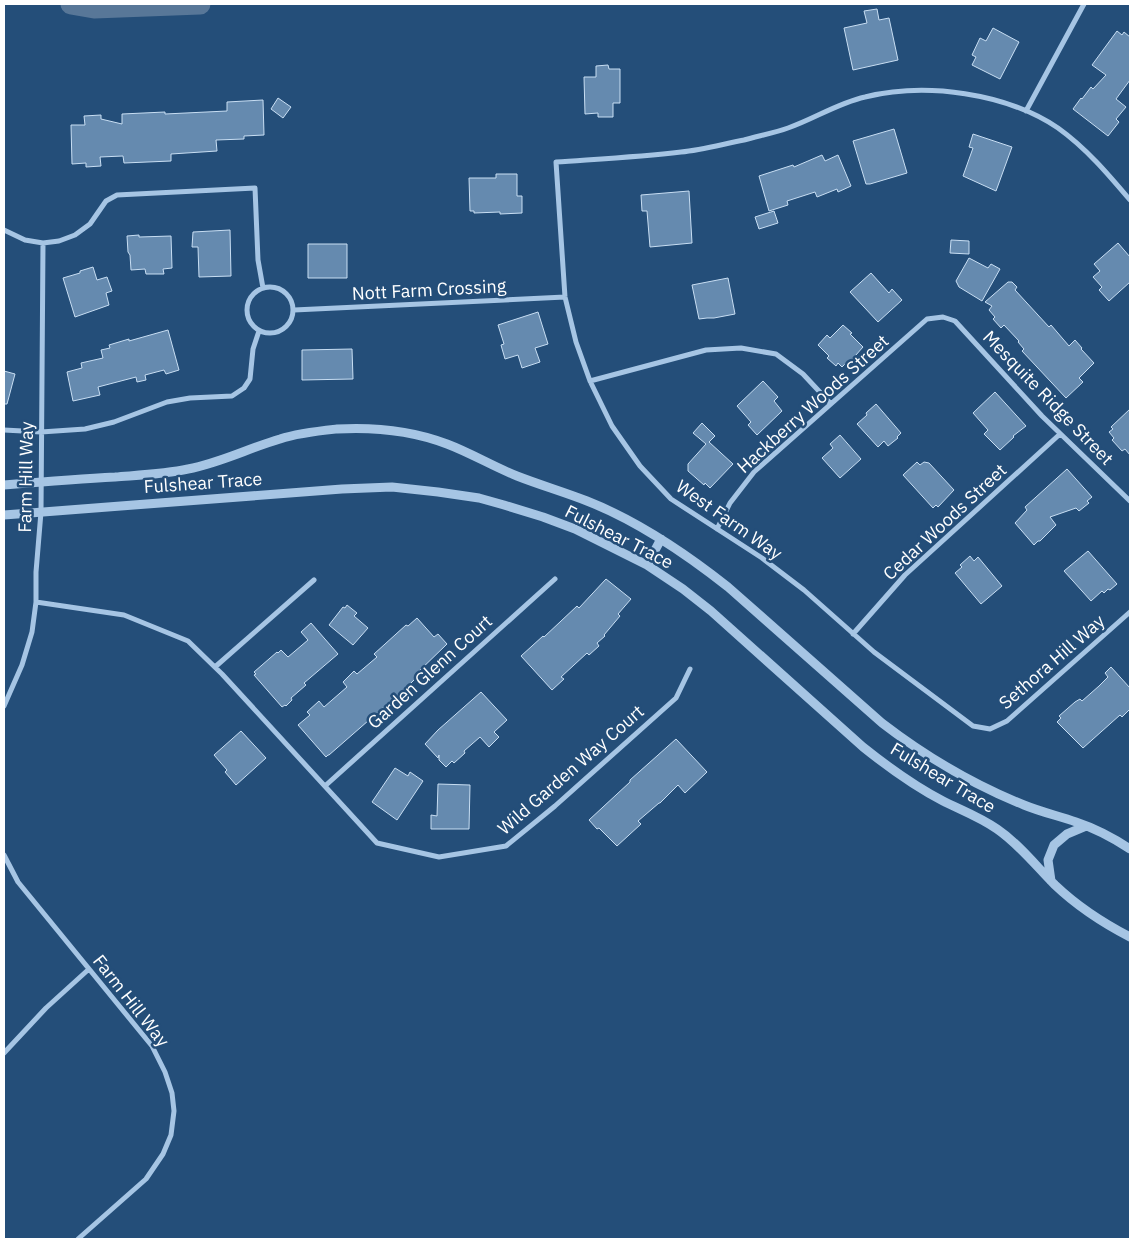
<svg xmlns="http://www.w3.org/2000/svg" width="1134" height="1243" font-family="'IBM Plex Sans',sans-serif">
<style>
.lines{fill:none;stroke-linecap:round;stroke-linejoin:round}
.river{stroke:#587798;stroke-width:21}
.building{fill:#658aaf;stroke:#c8def3}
.minor{stroke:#a6c5e4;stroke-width:5}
.tertiary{stroke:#a6c5e4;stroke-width:9}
.labels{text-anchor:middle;stroke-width:5;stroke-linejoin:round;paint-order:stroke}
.street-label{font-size:18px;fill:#fff;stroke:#244e79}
</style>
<rect width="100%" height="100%" fill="#244e79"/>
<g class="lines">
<path class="river" d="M71 4 94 8 200 4"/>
</g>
<path class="building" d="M877 9 879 20 889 18 898 60 853 70 844 28 867 23 864 11Z
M993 28 1019 42 1000 79 972 65 976 57 972 55 980 38 986 41Z
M1117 31 1122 35 1124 32 1130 37V80L1116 99 1126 107 1116 119 1119 122 1108 136 1073 109 1081 98 1082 99 1091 87 1093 89 1106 75 1092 65Z
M608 65 609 69H620V103H613V117H598V113L585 114 584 77H596V66Z
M278 98 291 107 283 118 271 109Z
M263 100 264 135 244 136V139L216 140 217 151 171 154V161L124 163 123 156 100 157 101 166 86 167V163L72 164 71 125H85L84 116 101 115V119L122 124V114L165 112V114L227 111V102Z
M894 129 907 173 870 184H866L853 141Z
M973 134 1012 147 996 191 963 176 973 148 969 147Z
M822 155 825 161 838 155 851 186 838 192 837 189 817 197 815 192 787 201 788 205 769 211 759 176 793 165 794 167Z
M496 174H517V196H522V213L500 214V212L474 213V211H470L469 178H496Z
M689 191 692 243 650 247 647 211H642L641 195Z
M774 211 778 223 759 229 755 217Z
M230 230 231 276 199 277 198 247H192L193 232Z
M139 235V237L171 236 172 268 163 269 164 274H146L145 269 131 270 130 255 128 252 127 236Z
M951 240 969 241V254L950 253Z
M1118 243 1130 257V282L1109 301 1099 290 1102 287 1093 277 1100 271 1094 264Z
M308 244H347V278H308Z
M969 258 988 268 991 264 1000 269 982 301 959 287 956 281Z
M93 267 97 280 107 277 112 291 106 293 109 305 75 317 63 278 80 273V271Z
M871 273 889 293 892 289 902 300 878 322 850 292Z
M728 278 735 314 714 318H707L699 319 692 285Z
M1008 282H1012L1017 287 1015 290 1049 327 1051 325 1069 346 1075 340 1082 348 1081 349 1094 363 1079 378 1083 382 1066 398 1022 351 1024 349 1018 342 1019 341 1004 325 1001 328 993 319 995 317 989 310 992 306 985 302Z
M538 312 548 344 535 348 540 362 522 368 518 355 505 359 501 345 504 344 498 325Z
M843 325 852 333 850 334 863 347 848 364 846 363 842 367 838 363 836 366 827 358 829 356 818 345 827 335 830 338Z
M168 330 179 370 166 374 164 370 145 375 146 380 137 382 136 377 98 387 100 395 73 401 67 372 82 368 81 363 103 358 101 350 110 348 109 345 129 339V341Z
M352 349 353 379 302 380V350Z
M4 371 15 374 7 404H4Z
M763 381 778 397 774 401 782 411 757 435 748 425 751 422 737 406Z
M995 392 1026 426 1013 436 1014 437 1000 450 984 434 988 430 973 413Z
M876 404 901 433 897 437 898 438 888 446 884 441 878 447 857 424 867 415 866 413Z
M1130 409V455L1125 449 1122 451 1112 440 1114 438 1109 432 1113 429 1111 427Z
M702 423 715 436 709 442 733 464 710 488 705 483 704 485 688 471V464L706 444 693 433Z
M840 435 861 459 840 478 822 458 833 448 830 444Z
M917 462 920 465 924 462 929 463 954 490 938 507 936 505 933 508 903 475Z
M1067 469 1092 497 1087 501 1089 503 1079 511 1076 508 1050 517 1056 525 1040 541H1038L1034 545 1015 523 1027 510 1025 507Z
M1088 551 1117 584 1110 590 1108 589 1104 593 1102 591 1091 601 1064 571Z
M970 556 974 561 978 557 1002 586 981 604 955 573 962 567 960 565Z
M606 579 631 599 618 614 620 616 604 635 605 636 597 643 599 646 589 655 587 653 561 677 564 679 552 690 521 656 543 636 544 637 577 606 579 608Z
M347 605 357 613 354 616 368 628 353 645 329 625 343 607 345 608Z
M417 618 434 637 438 634 447 644 414 676 416 678 408 686 329 755H328L326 757 298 725 310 715 307 712 319 701 324 707 347 687 343 682 354 671 357 674 377 657 374 654 406 625 408 626Z
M311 623 338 654 304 683 306 685 291 698 292 700 286 706 285 705 282 707 254 675 256 674 254 672 277 652 278 653 281 650 288 657 308 640 301 632Z
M1111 667 1130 688V709L1122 717 1120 715 1083 748 1057 722 1061 718 1059 716 1075 702 1080 699 1082 701 1099 686 1108 677 1105 673Z
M481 692 507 720 494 732 499 737 489 747 480 737 464 751 465 753 454 763 452 761 446 767 439 760V755L438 758 425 744 438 730Z
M241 731 266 758 236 785 225 772 227 770 214 755Z
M676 739 707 772 685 793 678 785 660 803H659L638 821 641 824 617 846 599 828 597 829 589 820 630 782V780Z
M395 768 408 776 410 772 423 781 397 820 372 802Z
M438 784 470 785 469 829H431V815L437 816Z"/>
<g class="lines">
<path class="minor" d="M1026 111 1084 4
M1130 200C1108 174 1086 148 1058 128 1006 93 926 82 865 97 838 103 814 119 788 128 774 133 758 136 744 140 723 144 702 150 681 152 639 157 598 159 556 162L565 297 576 342 590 381 612 426 640 466 671 499 762 558 804 590 874 652 973 726 990 729 1007 721 1130 612
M4 230 25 240 43 243 59 241 75 235 90 224 106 201 117 195 255 188 258 260 263 288
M247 310a23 23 0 1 1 46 0a23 23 0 1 1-46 0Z
M294 310 565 297
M590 381 706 350 741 348 776 354 803 374 831 404
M4 430 41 432 85 429 114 422 167 402 190 398 232 396 244 388 250 379 253 349 259 331
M717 529 730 503 754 472 927 319 943 317 955 321 1042 416 1130 501
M36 602 124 615 188 641 222 674 377 843 439 857 506 846 555 806 676 698 690 669
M853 634 905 575 1060 434
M215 667 314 580
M4 706 22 665 32 632 36 602V572L41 512 43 243
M325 786 555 579
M4 855 18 882 152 1046 165 1072 172 1093 174 1111 171 1135 163 1154 146 1179 78 1239
M4 1053 46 1008 89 969"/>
<path class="tertiary" d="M4 485C41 482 78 479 115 477 140 475 165 474 188 469 220 463 249 448 280 439 298 433 318 431 337 429 373 427 413 431 447 444 471 453 494 467 517 476 540 485 564 492 587 501 638 521 685 553 728 587L882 723C925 756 974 785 1024 805 1041 812 1059 816 1076 822 1094 828 1115 839 1130 849
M4 515 342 489 392 487 438 492 479 498 504 505 543 517 575 529 647 565 683 589 711 611 863 747C888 767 914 786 943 801 961 810 980 817 997 829 1019 844 1036 866 1055 885 1077 906 1103 923 1130 937
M647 565 661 539
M1051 881 1048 860 1054 845 1067 834 1086 826"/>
</g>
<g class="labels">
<g class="street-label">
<text transform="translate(429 290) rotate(-3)" y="6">Nott Farm Crossing</text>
<text transform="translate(1048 398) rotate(46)" y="6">Mesquite Ridge Street</text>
<text transform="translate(813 404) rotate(-42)" y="6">Hackberry Woods Street</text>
<text transform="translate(26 477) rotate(-89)" y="6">Farm Hill Way</text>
<text transform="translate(203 483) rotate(-4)" y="6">Fulshear Trace</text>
<text transform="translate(729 520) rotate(35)" y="6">West Farm Way</text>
<text transform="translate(945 522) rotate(-43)" y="6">Cedar Woods Street</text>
<text transform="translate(619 537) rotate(27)" y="6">Fulshear Trace</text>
<text transform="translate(1052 662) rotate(-41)" y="6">Sethora Hill Way</text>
<text transform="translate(430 672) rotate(-42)" y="6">Garden Glenn Court</text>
<text transform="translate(571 770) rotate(-41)" y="6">Wild Garden Way Court</text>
<text transform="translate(943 778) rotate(31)" y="6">Fulshear Trace</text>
<text transform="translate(131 1001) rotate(52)" y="6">Farm Hill Way</text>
</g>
</g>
<rect width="1134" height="1243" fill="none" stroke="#ffffff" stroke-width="10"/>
</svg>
